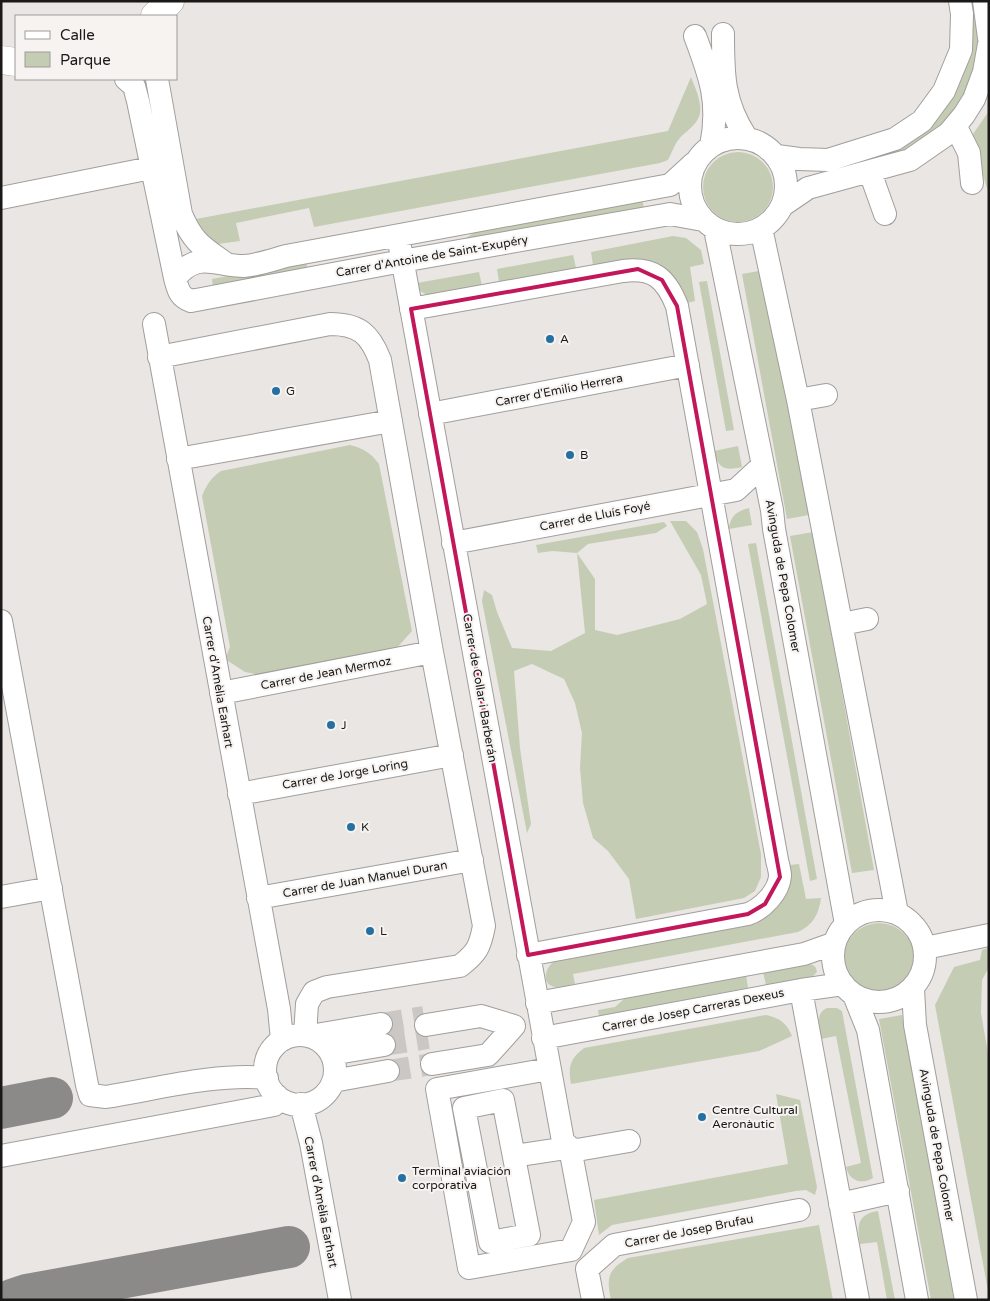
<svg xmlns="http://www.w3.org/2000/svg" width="990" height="1301" font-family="'Varela Round',sans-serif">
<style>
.green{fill:#c4cdb3}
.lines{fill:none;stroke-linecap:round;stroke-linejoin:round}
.taxiway{stroke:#8c8a89;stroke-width:42}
.minor-tunnel{stroke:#cac7c5;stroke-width:22;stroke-dasharray:22 11;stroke-linecap:butt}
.minor-casing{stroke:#a19e9c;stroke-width:24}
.major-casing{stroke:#a19e9c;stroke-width:29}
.minor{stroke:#fff;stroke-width:22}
.major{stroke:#fff;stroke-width:28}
.marked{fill:none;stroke:#c2185b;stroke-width:4;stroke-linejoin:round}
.poi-dot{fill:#2470a3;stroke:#f6f3f1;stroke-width:2}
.labels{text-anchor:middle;stroke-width:4;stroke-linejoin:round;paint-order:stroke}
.street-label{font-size:12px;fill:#1a1918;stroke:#f6f3f1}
.poi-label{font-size:12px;fill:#1a1918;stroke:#f6f3f1;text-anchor:start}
</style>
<rect width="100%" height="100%" fill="#e9e6e4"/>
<path class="green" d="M968 1H978L979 45 975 68 965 95 935 134 915 148 833 174 862 159 917 133Z
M691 77C696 90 706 110 696 122 691 129 684 133 679 139 674 145 672 153 668 160L660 163 314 227 309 208 236 223 240 241 218 244 206 234 196 219 668 131Z
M989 111V194L975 151 973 134Z
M703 187a35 35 0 1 1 70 0a35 35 0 1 1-70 0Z
M642 199 644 208 460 242 478 230Z
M673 236 686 238 701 250 704 264 690 267 695 301 687 303 682 288 671 276 646 261 632 259 593 265 591 252Z
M573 255 576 268 499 282 497 269Z
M306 262 308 270 213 288 212 279Z
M764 270 809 515 787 519 742 274Z
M479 272 482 286 427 295 420 291 417 283Z
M707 281 734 430 726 431 699 282Z
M350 445C363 448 371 453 379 464L412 631 395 650 259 675 245 672 225 659 230 647 202 496C207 484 211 478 221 471Z
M738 446 742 467C725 471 718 469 714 451Z
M749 508 752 525 729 529C730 516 737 511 749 508Z
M670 521H686L697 532 703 549 761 854V877L755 891 744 898 636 919 629 879 608 851 593 838 583 803 580 768 582 733 575 703 564 679 532 664 514 671 520 748 531 824 527 833 482 601 484 590 492 595 497 612 512 648 551 651 585 633 577 553 552 551 538 553 536 545 664 522 667 526 656 533 588 544 577 553 595 579V630L617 635 680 619 707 604 701 575Z
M813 532 874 870 852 873 790 536Z
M756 543 817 879 810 881 748 544Z
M799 864 806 899 821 898C819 914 813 925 798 932L573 974 575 984C569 985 561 988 555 987 541 984 545 969 553 962L756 924C779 909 793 894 790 865Z
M844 958a35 35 0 1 1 70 0a35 35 0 1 1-70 0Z
M989 948V967L982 980 981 1013 989 1059V1296L935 1005 954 967 980 960 982 950Z
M809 964C814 965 816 966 817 972L812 977 766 985 763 972Z
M746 975 748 988 599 1016 598 1010 615 1007 626 997Z
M827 1008H837L842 1011 873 1178C862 1185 849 1181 846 1167L861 1163 836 1036 821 1039C820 1028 814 1014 827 1008Z
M766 1015C779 1018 787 1023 792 1036L759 1051 571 1084C568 1066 570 1059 584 1048Z
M902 1015 954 1300H931L879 1019Z
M776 1094 800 1100 817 1187 815 1195 806 1190 796 1191 612 1225 599 1235 594 1200 788 1164Z
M878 1211 895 1300H887L877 1242 860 1244C857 1226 857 1214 878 1211Z
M819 1225 833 1300H611C606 1277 608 1270 628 1258Z"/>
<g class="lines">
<path class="taxiway" d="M1 1108 52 1098
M12 1300 27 1295 289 1247"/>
<path class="minor-tunnel" d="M381 1024 424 1017
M384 1045 428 1038
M388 1071 432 1064"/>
<g class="minor-casing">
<path id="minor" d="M984 1 989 38
M723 34C723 74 723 102 746 137
M695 36C710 76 720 102 711 146
M126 79 134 86 138 101 175 278C178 289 179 297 191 301L402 261 670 214 703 220
M157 79 181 214C193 242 201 246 225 263
M956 127 969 153 972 183
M690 186a48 48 0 1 1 96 0a48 48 0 1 1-96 0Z
M777 156 799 159 828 160 895 139 922 121 944 91 961 50 962 14 960 1
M870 172 885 214
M1 198 166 165
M783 205 808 188 910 160 949 133 964 115 974 99 984 72 989 44
M761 228 798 400 897 913
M715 229 772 510 774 529 846 924
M398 236 563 1141 560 1149 514 1156
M175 278C198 250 215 266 244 266 258 265 272 260 286 256L670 185 694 163
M411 309 623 271C653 267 666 278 677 306L777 860C778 865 780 871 780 876 779 892 762 909 748 914L528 955
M154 324 279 1009 282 1040
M159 357 330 324C359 324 370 334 380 360L432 652 484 926C480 947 477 953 460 966L327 987 314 992 307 1004 305 1035
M798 400 826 395
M430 414 688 365
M178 459 391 421
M453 543 736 490 763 465
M1 621 87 1085 90 1095 106 1097C157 1089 215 1073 267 1078
M842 624 867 619
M221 693 432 652
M239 794 452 755
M1 897 51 888
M258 898 472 860
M833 956a46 46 0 1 1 92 0a46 46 0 1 1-92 0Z
M925 948 989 935
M913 989 915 1025 966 1300
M801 990 858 1300
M854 995 868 1030 917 1300
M537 1003 804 954 835 943
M426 1025 481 1016 514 1026 488 1055 432 1064
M265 1070a35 35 0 1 1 70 0a35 35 0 1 1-70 0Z
M310 1036 381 1024
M543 1038 801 990 843 984
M331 1054 384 1045
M549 1069 437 1089 469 1268 571 1250 584 1222 570 1148 563 1141
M333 1081 388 1071
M503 1100 529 1235 490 1242 464 1108Z
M301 1104 311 1143 340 1300
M570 1148 577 1150 629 1141
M1 1156 274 1105 277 1096
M840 1204 898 1191
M593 1300 587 1269 614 1245 799 1210"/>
</g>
<g class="major-casing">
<path id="major" d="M155 16 170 1
M1 60 16 62"/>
</g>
<use href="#minor" class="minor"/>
<use href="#major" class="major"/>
</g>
<path class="marked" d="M638 269 662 280 677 306 780 877 765 904 748 914 528 955 411 309Z"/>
<g class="poi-dot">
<circle cx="550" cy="339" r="5"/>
<circle cx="276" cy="391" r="5"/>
<circle cx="570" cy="455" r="5"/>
<circle cx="331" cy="725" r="5"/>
<circle cx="351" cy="827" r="5"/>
<circle cx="370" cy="931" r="5"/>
<circle cx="702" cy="1117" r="5"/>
<circle cx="402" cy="1178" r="5"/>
</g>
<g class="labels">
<g class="street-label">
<text transform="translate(432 256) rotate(-10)" y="4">Carrer d'Antoine de Saint-Exupéry</text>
<text transform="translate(559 390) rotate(-11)" y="4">Carrer d'Emilio Herrera</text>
<text transform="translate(595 516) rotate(-11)" y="4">Carrer de Lluís Foyé</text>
<text transform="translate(783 576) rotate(80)" y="4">Avinguda de Pepa Colomer</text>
<text transform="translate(326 673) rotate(-11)" y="4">Carrer de Jean Mermoz</text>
<text transform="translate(218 682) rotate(80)" y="4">Carrer d'Amèlia Earhart</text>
<text transform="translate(480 688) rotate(80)" y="4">Carrer de Collar i Barberán</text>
<text transform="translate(345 774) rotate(-10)" y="4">Carrer de Jorge Loring</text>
<text transform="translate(365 879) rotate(-10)" y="4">Carrer de Juan Manuel Duran</text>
<text transform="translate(693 1010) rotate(-11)" y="4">Carrer de Josep Carreras Dexeus</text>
<text transform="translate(937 1145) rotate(80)" y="4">Avinguda de Pepa Colomer</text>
<text transform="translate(321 1202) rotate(79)" y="4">Carrer d'Amèlia Earhart</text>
<text transform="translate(689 1231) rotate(-11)" y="4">Carrer de Josep Brufau</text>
</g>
<g class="poi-label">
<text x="560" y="343">A</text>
<text x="286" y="395">G</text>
<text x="580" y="459">B</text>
<text x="341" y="729">J</text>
<text x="361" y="831">K</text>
<text x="380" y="935">L</text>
<text x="712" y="1114">Centre Cultural<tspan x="712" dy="14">Aeronàutic</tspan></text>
<text x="412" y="1175">Terminal aviación<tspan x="412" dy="14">corporativa</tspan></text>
</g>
</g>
<rect width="990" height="1301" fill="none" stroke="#1a1918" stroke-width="5"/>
<rect x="15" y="15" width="162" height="65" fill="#f6f3f1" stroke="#9e9c9a"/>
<rect x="25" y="31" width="25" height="8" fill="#ffffff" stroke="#9e9c9a"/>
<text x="60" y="40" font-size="15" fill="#1a1918">Calle</text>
<rect x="25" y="52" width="25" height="15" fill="#c4cdb3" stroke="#9e9c9a"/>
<text x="60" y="65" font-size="15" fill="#1a1918">Parque</text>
</svg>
